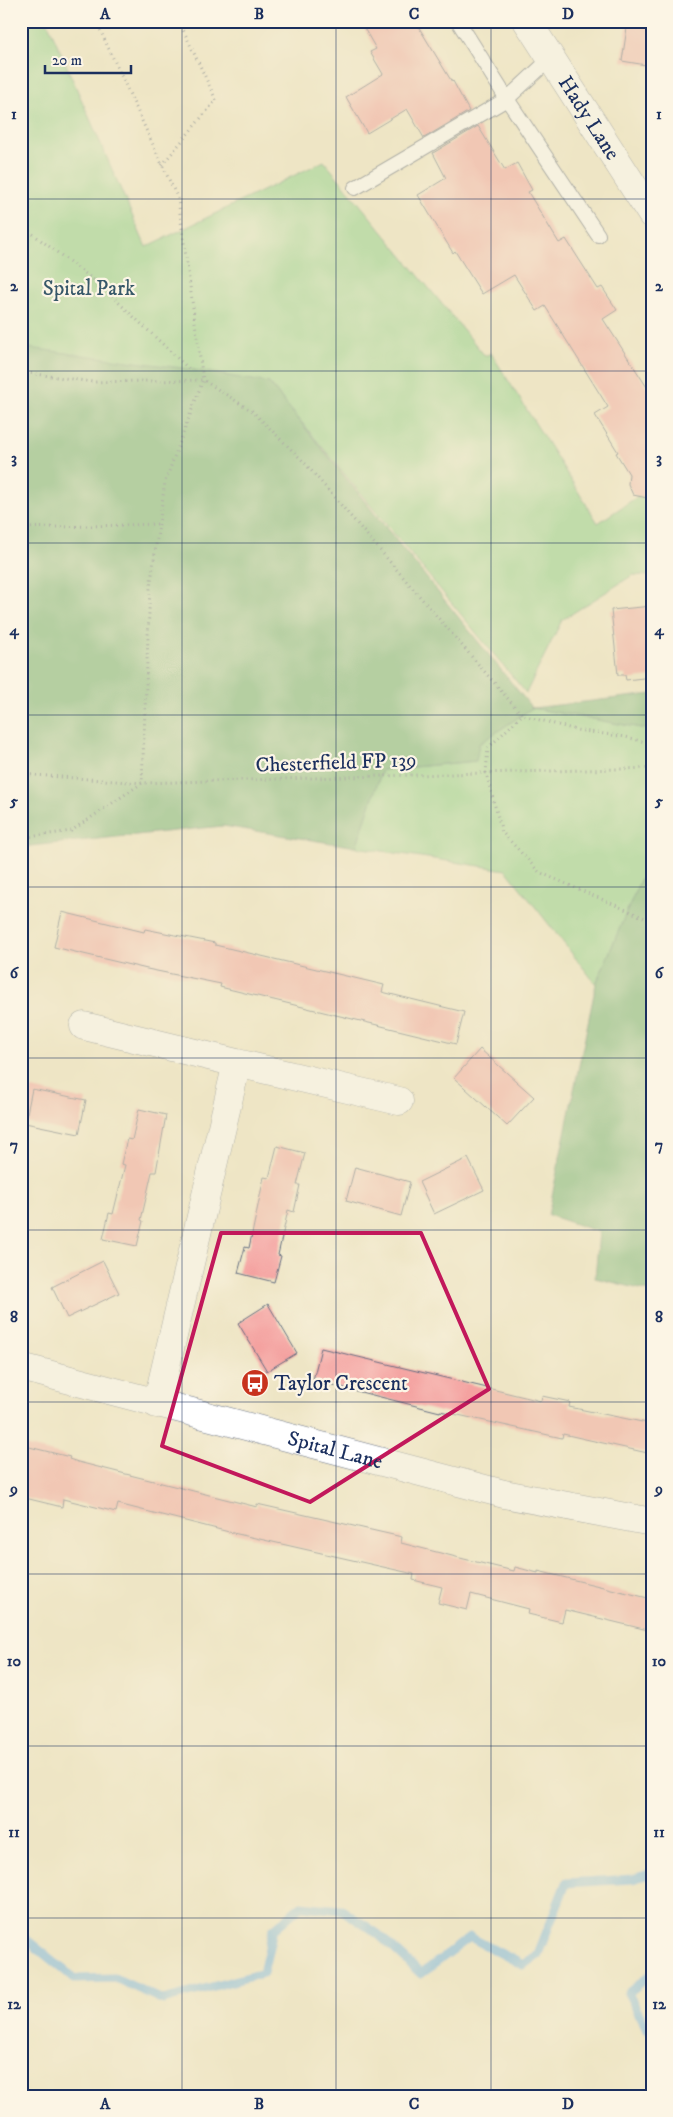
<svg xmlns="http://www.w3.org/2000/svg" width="673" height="2117" font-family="'IM FELL DW Pica',serif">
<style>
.green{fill:#8bd18b;stroke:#538074}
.forest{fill:#70b377;stroke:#46716a}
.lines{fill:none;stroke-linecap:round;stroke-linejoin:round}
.stream{stroke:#71b4e6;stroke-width:9}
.building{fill:#f4a2a0}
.service-casing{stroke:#656f82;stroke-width:16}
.minor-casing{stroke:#656f82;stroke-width:29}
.tertiary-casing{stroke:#656f82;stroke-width:29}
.path{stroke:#656f82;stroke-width:3;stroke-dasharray:1 4;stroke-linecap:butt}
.service{stroke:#fff;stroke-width:14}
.minor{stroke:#fff;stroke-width:28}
.tertiary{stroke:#fff;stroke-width:28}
.marked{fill:none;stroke:#c2185b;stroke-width:4;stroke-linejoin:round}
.grid{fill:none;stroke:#1b2f5e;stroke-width:1;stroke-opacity:0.55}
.labels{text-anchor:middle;stroke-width:4.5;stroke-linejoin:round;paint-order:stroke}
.street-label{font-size:21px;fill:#1b2f5e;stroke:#fcf5e5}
.park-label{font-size:21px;fill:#375869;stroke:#fcf5e5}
.poi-label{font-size:21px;fill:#1b2f5e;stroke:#fcf5e5;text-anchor:start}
.neatline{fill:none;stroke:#1b2f5e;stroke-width:2}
.grid-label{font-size:16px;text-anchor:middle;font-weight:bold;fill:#1b2f5e}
</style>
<rect width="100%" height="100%" fill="#fcf5e5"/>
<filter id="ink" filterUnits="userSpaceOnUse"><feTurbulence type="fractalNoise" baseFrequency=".02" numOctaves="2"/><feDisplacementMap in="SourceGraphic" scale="10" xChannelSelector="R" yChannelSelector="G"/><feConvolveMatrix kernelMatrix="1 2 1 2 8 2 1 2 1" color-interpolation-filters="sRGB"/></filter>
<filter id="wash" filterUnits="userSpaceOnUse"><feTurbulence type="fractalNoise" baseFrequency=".0096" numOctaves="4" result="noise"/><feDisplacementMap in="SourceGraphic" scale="20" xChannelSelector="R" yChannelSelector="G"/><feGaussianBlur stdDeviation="1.12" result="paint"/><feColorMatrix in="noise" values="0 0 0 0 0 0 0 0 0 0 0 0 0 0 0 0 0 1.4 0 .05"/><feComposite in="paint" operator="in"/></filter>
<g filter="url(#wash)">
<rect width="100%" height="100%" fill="#eee5c5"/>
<path class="green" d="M21 21H47L146 247 324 161 485 356 491 353 598 523 652 487V576L633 575 562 620 526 693 269 383 21 349Z
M532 708 652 730V878H641L596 984 506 870 356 847 382 770 475 761 479 744Z"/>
<path class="forest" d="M21 347 189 369 269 383 532 708 652 694V730L532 708 479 744 476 761 382 770 356 847 223 826 21 847Z
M641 878H652V1292L595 1278 599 1232 548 1215 596 984Z"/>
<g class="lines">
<path class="stream" d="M21 1935 75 1979 115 1978 163 2000 263 1973 273 1930 301 1906 342 1910 378 1934 421 1974 470 1937 523 1965 538 1954 566 1883 633 1879 652 1873
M652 1974 628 1993 647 2029 652 2028"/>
</g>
<g id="blocks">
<path class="building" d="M360 21H415L452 82 453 81 469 111 424 138 407 109 367 133 346 97 383 74 370 52 376 49Z
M628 21H652V66L622 61Z
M478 126 505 170 517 163 532 190 528 192 559 243 566 239 598 289 602 287 617 310 603 319 652 395V499L633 495 628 484 629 474 616 453 618 452 595 415 608 407 545 306 537 311 514 275 482 294 455 251 453 253 418 195 446 178 433 153Z
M652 606V677L626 680 625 675H618L611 610Z
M62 912 144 932 145 929 215 943V945L384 985 382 992 464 1012 456 1044 220 987 221 984 147 969 54 947Z
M480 1049 534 1097 507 1126 454 1078Z
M32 1089 86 1100 79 1134 25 1123Z
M139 1109 166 1115 156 1172H152L141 1220 143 1221 137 1246 103 1239 109 1213 113 1214 125 1165 121 1164 127 1139 132 1140Z
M277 1146 305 1153 297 1185H300L294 1212 288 1210 278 1255 281 1256 274 1282 238 1273 245 1247 249 1248 264 1177 269 1178Z
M468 1158 484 1190 434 1214 419 1182Z
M355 1167 410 1182 401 1216 346 1201Z
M103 1261 119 1293 67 1318 52 1287Z
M268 1304 297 1353 267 1371 238 1323Z
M321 1348 541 1401 542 1396 570 1402 569 1407 652 1424V1454L563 1434 562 1438 440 1411V1412L313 1380Z
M21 1445 70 1457 69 1459 78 1462 257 1507V1504L402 1537 401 1543 464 1559 514 1571 515 1567 538 1573V1571L652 1599V1631L565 1610 562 1622 528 1614 529 1609 471 1594 467 1610 438 1603 442 1587 413 1580 414 1574 233 1533 118 1504 116 1512 63 1499 62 1507 21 1497Z"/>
</g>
</g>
<g filter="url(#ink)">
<use href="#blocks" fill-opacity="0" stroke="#656f82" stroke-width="1"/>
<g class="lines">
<g class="service-casing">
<path id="service" d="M458 21 507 99 598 235
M355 188 507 99 551 58"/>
</g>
<g class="minor-casing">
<path id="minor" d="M84 1026 237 1063 157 1404
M237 1063 399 1101"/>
</g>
<g class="tertiary-casing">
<g id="tertiary">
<path id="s1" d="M527 21 652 215"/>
<path id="s2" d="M21 1367 504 1494 652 1522"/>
</g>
</g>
<path class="path" d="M162 165 216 100 179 21
M21 225 99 284 189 369
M21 372 93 382 203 380 252 411 303 461 522 715
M21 528 159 524
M652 744 626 737 576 730 522 715 488 748 486 773 502 832 539 872 652 921
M21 774 142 783 652 768
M21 838 71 831 142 783 150 588 165 482 203 380 178 199 96 21"/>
<use href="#service" class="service"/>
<use href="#minor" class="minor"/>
<use href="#tertiary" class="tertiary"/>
</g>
</g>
<path d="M0 0H673V2117H0ZM221 1233H421L489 1389 310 1502 162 1446Z" fill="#eee5c5" fill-opacity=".55" fill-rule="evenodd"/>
<path class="marked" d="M221 1233H421L489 1389 310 1502 162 1446Z"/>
<path class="grid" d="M182 21V2096M336 21V2096M491 21V2096M21 199H652M21 371H652M21 543H652M21 715H652M21 887H652M21 1058H652M21 1230H652M21 1402H652M21 1574H652M21 1746H652M21 1918H652"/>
<defs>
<g id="bus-disc" transform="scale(1.4375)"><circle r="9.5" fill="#c8321e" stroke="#fcf5e5"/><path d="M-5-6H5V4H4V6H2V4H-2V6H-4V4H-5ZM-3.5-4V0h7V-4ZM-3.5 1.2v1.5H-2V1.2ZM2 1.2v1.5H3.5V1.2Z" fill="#fff"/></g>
</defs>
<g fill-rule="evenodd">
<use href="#bus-disc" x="255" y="1383"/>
</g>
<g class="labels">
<g class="street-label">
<text dy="7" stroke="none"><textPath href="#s1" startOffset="115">Hady Lane</textPath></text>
<text transform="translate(336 762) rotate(-2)" y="7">Chesterfield FP 139</text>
<text dy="7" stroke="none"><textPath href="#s2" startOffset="325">Spital Lane</textPath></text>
</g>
<g class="park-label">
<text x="89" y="295">Spital Park</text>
</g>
<g class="poi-label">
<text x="274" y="1390">Taylor Crescent</text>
</g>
</g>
<rect width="673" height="2117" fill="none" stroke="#fcf5e5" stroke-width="55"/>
<path d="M45 65v8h86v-8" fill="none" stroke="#1b2f5e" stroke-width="2.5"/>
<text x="52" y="65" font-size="15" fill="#1b2f5e" stroke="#fcf5e5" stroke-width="4" paint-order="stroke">20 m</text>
<rect x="28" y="28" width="618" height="2062" class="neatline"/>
<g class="grid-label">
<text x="105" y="19">A</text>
<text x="259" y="19">B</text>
<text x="414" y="19">C</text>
<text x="568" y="19">D</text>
<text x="14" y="119">1</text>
<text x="659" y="119">1</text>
<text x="14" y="291">2</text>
<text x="659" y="291">2</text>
<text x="14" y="463">3</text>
<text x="659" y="463">3</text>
<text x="14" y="635">4</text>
<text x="659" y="635">4</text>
<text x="14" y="806">5</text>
<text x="659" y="806">5</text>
<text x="14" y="978">6</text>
<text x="659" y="978">6</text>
<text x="14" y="1150">7</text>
<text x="659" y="1150">7</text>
<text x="14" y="1322">8</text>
<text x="659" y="1322">8</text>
<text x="14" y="1494">9</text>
<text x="659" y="1494">9</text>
<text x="14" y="1666">10</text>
<text x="659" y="1666">10</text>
<text x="14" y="1837">11</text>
<text x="659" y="1837">11</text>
<text x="14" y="2009">12</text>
<text x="659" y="2009">12</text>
<text x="105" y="2109">A</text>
<text x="259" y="2109">B</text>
<text x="414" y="2109">C</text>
<text x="568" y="2109">D</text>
</g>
</svg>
